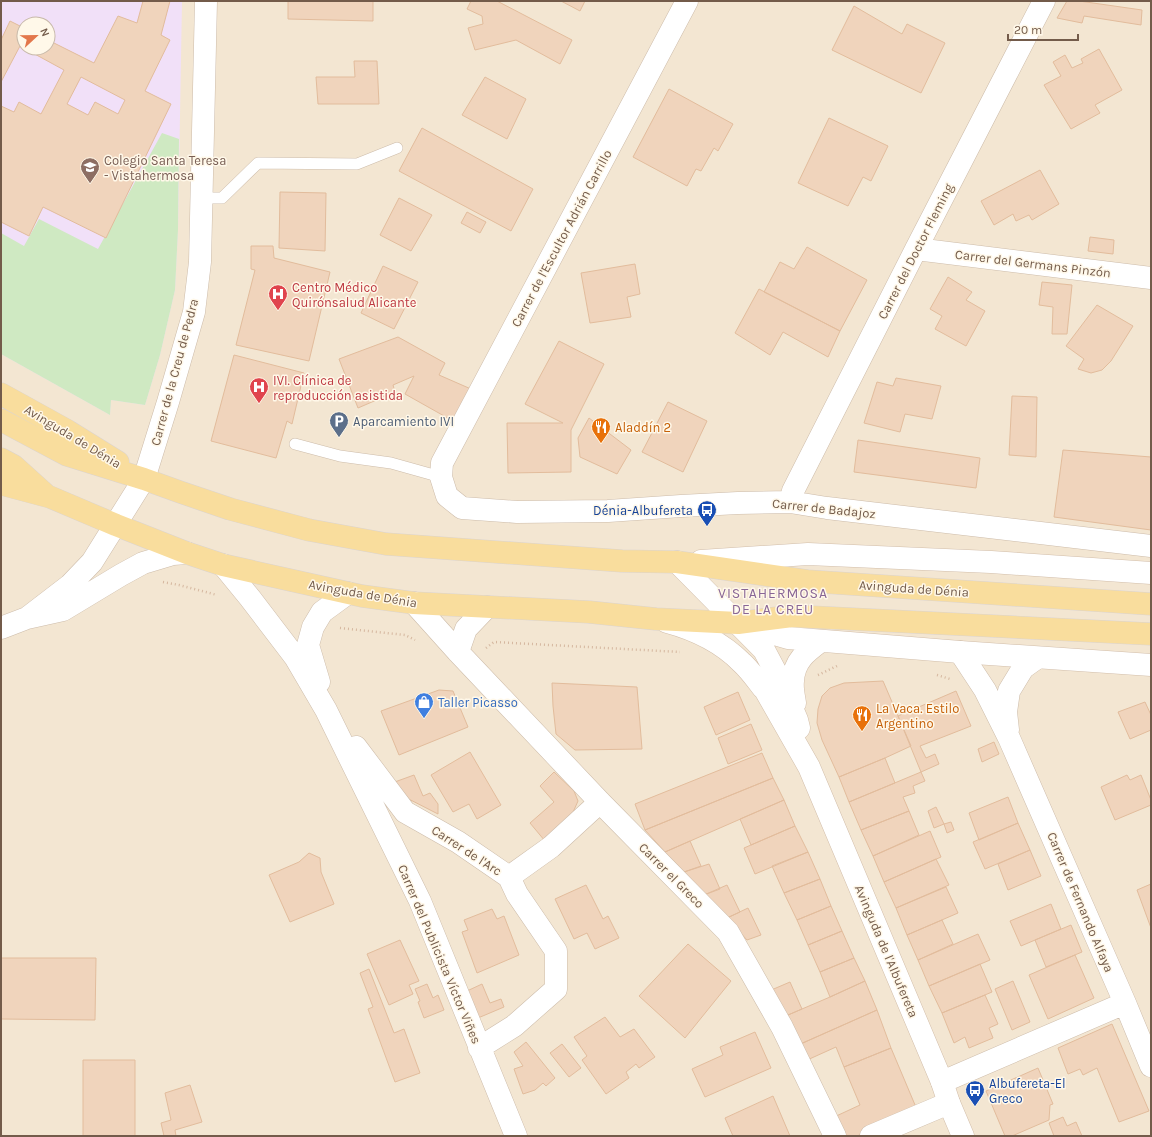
<svg xmlns="http://www.w3.org/2000/svg" width="1152" height="1137" font-family="Karla,sans-serif">
<style>
.residential{fill:#f3e6d2;fill-rule:evenodd}
.education{fill:#f1e0f8;fill-rule:evenodd}
.green{fill:#cfe9c2}
.building{fill:#f0d4bc;stroke:#e2bc9c;fill-rule:evenodd}
.lines{fill:none;stroke-linecap:round;stroke-linejoin:round}
.lane-casing{stroke:#cdbcaa;stroke-width:12}
.street-casing{stroke:#cdbcaa;stroke-width:23}
.secondary-casing{stroke:#d2beaa;stroke-width:23}
.primary-casing{stroke:#dbd4d0;stroke-width:23}
.path{stroke:#d5b79f;stroke-width:2.5;stroke-dasharray:1 3;stroke-linecap:butt}
.lane{stroke:#fff;stroke-width:11}
.street{stroke:#fff;stroke-width:22}
.secondary{stroke:#fff;stroke-width:22}
.primary{stroke:#f9dd9d;stroke-width:22}
.labels{text-anchor:middle;stroke-width:3;stroke-linejoin:round;paint-order:stroke}
.education-label{font-size:13px;fill:#785e54;stroke:#fff8e9;text-anchor:start}
.street-label{font-size:13px;fill:#735b4a;stroke:#fff8e9}
.health-label{font-size:13px;fill:#be3a42;stroke:#fff8e9;text-anchor:start}
.service-label{font-size:13px;fill:#4e5e75;stroke:#fff8e9;text-anchor:start}
.food-label{font-size:13px;fill:#c56008;stroke:#fff8e9;text-anchor:start}
.transit-label{font-size:13px;fill:#164399;stroke:#fff8e9;text-anchor:end}
.shop-label{font-size:13px;fill:#366cbe;stroke:#fff8e9;text-anchor:start}
.neighbourhood-label{font-size:14px;letter-spacing:1px;fill:#896696;stroke:#fff8e9}
</style>
<rect width="100%" height="100%" fill="#fcf4e3"/>
<path class="residential" d="M1 1H1151V1136H1ZM24 24H48V48H24Z"/>
<path class="education" d="M1 1H182L178 230 175 290 160 355 145 405 111 400 110 415 1 354ZM24 24H48V48H24Z"/>
<path class="green" d="M162 133 179 139 178 230 175 290 160 355 145 405 111 400 110 415 1 354V233L24 246 39 219 98 249Z"/>
<path class="building" d="M143 1H170L161 35 170 40 145 91 171 104 106 238 43 207 29 236 1 222V106L14 112 19 102 41 114 64 70 20 46 1 82V40L10 21 24 28V48H48V40L94 63 118 16 137 23ZM81 77 125 100 118 114 95 102 88 115 67 104Z
M288 1H373V21L288 19Z
M471 1H497L572 40 560 64 516 40 475 50 468 28 483 24 482 16 467 9Z
M561 1H585L580 11Z
M1067 1H1079L1142 10 1141 25 1084 16 1082 23 1057 18Z
M854 6 902 34 907 24 945 43 921 93 832 50Z
M1099 49 1122 90 1095 105 1100 113 1071 129 1044 85 1061 76 1053 62 1065 55 1072 68 1083 63 1081 59Z
M354 61H377L379 104H318L316 77H355Z
M485 77 526 99 507 139 462 115Z
M669 89 733 124 718 151 714 148 701 171 696 169 687 186 633 157Z
M829 118 888 146 871 181 863 177 848 206 798 183Z
M422 128 533 189 511 231 399 171Z
M1040 170 1059 204 1032 220 1029 215 1016 221 1013 214 994 225 981 201Z
M280 192 326 193 325 251 279 248Z
M399 198 432 215 411 251 380 235Z
M467 212 486 222 480 233 461 223Z
M1090 237 1114 240 1113 254 1088 251Z
M251 246H273L274 258 330 272 309 361 236 345 255 270 251 269Z
M807 247 867 280 840 331 764 292 780 262 794 269Z
M635 264 640 294 627 297 631 317 590 323 581 273Z
M383 266 418 282 394 329 361 313Z
M948 277 972 292 966 300 985 311 966 346 935 329 942 316 930 309Z
M1042 282 1072 285 1067 334H1052L1053 307 1039 305Z
M759 289 840 331 828 357 783 332 770 355 735 333Z
M1097 305 1133 326 1111 361 1102 370 1091 373 1078 369 1084 359 1066 346Z
M398 337 445 363 439 375 471 389 453 421 405 394 414 376 393 385 395 392 358 408 339 359Z
M559 341 604 364 571 430V472L508 473 507 423H563L525 404Z
M234 355 304 373 292 424 287 421 276 458 211 441Z
M896 378 941 386 932 419 905 414 900 432 864 423 877 382 893 386Z
M1012 396 1037 397 1036 457 1009 455Z
M668 402 707 421 683 472 642 452Z
M589 418 631 450 617 474 580 457 578 438Z
M858 440 980 458 976 488 854 472Z
M1063 450 1151 457V530L1054 517Z
M883 681 911 746 885 758 839 777 822 740 817 723 818 709 822 696 830 688 844 683Z
M552 683 637 687 642 749 575 750 556 734 553 706Z
M439 690 453 691 468 727 399 755 381 711Z
M956 691 971 726 920 746 926 758 935 754 939 764 921 772 898 716Z
M738 692 750 720 716 735 704 707Z
M1145 702 1151 715V730L1130 739 1118 712Z
M751 724 762 750 728 764 718 738Z
M994 742 999 754 982 762 978 749Z
M470 752 501 805 477 819 469 804 453 812 431 775Z
M762 753 773 778 645 830 635 804Z
M885 758 895 783 849 802 839 777Z
M554 772 574 791 578 801 570 819 545 841 530 823 554 802 540 786Z
M921 772 925 781 913 786 915 793 903 797 909 811 861 830 849 802Z
M414 775 423 796 430 793 438 804V814L395 792 392 783Z
M1127 775 1130 780 1141 775 1151 800V805L1115 820 1101 787Z
M773 778 784 800 665 852 645 830Z
M1008 797 1018 823 979 840 969 813Z
M784 800 795 826 751 845 740 819Z
M936 807 944 824 934 828 928 811Z
M909 811 919 835 873 856 861 830Z
M951 822 954 830 947 833 944 824Z
M1018 823 1030 850 985 869 973 842Z
M795 826 808 852 755 874 744 848Z
M930 831 941 857 884 882 873 856Z
M690 841 701 866 684 872 665 852Z
M1030 850 1041 876 1008 890 998 864Z
M808 852 820 879 784 893 772 866Z
M309 853 320 858 321 872 334 904 290 922 269 875 299 862Z
M936 859 949 885 896 908 884 882Z
M709 864 720 889 704 895 684 872Z
M820 879 831 906 797 920 784 893Z
M1151 884V928L1137 890Z
M586 885 603 919 608 916 619 938 595 949 587 933 574 939 555 899Z
M727 885 740 912 727 918 704 895Z
M946 887 958 913 907 935 896 908Z
M1051 904 1061 929 1021 946 1010 921Z
M831 906 842 931 808 945 797 920Z
M748 908 761 935 747 940 727 918Z
M492 909 497 919 504 916 519 955 477 973 462 932 468 930 464 920Z
M942 920 953 944 918 960 907 935Z
M1071 925 1082 952 1046 967 1035 940Z
M842 931 854 958 820 972 808 945Z
M978 934 990 960 929 986 918 960Z
M400 940 419 981 409 985 413 994 389 1005 367 954Z
M688 944 731 981 685 1038 639 996Z
M1075 955 1094 998 1048 1019 1029 975Z
M1 958H96L95 1020 1 1019Z
M854 958 865 981 830 997 820 972Z
M980 964 992 992 942 1013 929 986Z
M369 969 394 1033 404 1029 420 1073 395 1082 368 1009 373 1007 360 973Z
M865 981 877 1010 796 1046 781 1018 830 997Z
M1013 981 1030 1022 1012 1030 995 989Z
M790 982 802 1009 781 1018 769 991Z
M427 984 433 998 438 995 444 1010 424 1018 418 1002 420 1001 415 989Z
M482 984 490 1003 501 999 504 1007 478 1018 467 991Z
M985 995 998 1024 989 1028 993 1038 969 1048 965 1037 954 1043 942 1013Z
M877 1010 891 1048 844 1067 836 1047 805 1061 796 1046Z
M605 1017 620 1037 634 1029 655 1057 639 1068 636 1064 626 1072 629 1078 606 1094 582 1060 587 1056 574 1037Z
M1112 1024 1149 1111 1119 1122 1097 1068 1083 1075 1080 1069 1068 1074 1058 1048Z
M755 1032 771 1068 705 1097 692 1069 723 1055 720 1047Z
M526 1042 555 1078 546 1086 543 1083 535 1090 523 1094 514 1069 523 1066 514 1052Z
M562 1044 581 1068 569 1077 550 1053Z
M891 1048 918 1112 857 1136H840L832 1118 860 1105 844 1067Z
M83 1060H135V1136H83Z
M1038 1068 1053 1104 1050 1105 1049 1120 1012 1136H1005L986 1091Z
M190 1085 202 1122 175 1130 176 1136H164L161 1123 171 1120 165 1093Z
M773 1096 790 1136H733L725 1118Z
M1063 1117 1067 1126 1076 1122 1082 1136H1054L1049 1123Z"/>
<g class="lines">
<g class="lane-casing">
<path id="lane" d="M202 198H222L258 163 357 164 397 148
M295 444 340 456 391 463 441 477"/>
</g>
<g class="street-casing">
<path id="street" d="M687 1 442 463 441 477 447 496 462 508 517 512 608 511 681 506 738 503 790 502 827 508 1151 546
M916 249 1151 278
M790 502 793 491 916 249 1044 1
M223 565 250 598 295 657 326 710 420 901 516 1136
M414 603 458 652 600 802 728 932 782 1027 835 1136
M27 618 70 585 92 562 144 479 168 402 194 312 200 262 206 1
M1 628 27 618 63 610 121 575 143 563 173 554 187 553
M458 652 466 629 487 607
M960 652 985 690 1009 738 1125 1003 1151 1066
M319 682 308 645 313 627 322 612 348 593
M1008 730 1006 712 1009 691 1023 668 1037 658
M356 747 405 812 458 842 509 877 517 894 556 951V989L514 1026 479 1048
M509 877 551 847 600 802
M942 1082 1125 1003
M871 1136 949 1103"/>
</g>
<g class="secondary-casing">
<path id="secondary" d="M701 561 808 554 991 562 1151 573
M677 562 764 650 782 684 797 720 799 728
M667 622C693 629 721 642 741 662 749 669 756 679 763 688H764L809 767 942 1082 949 1103 963 1136
M738 623 788 638 960 652 1151 665
M795 703C794 696 792 688 793 681 794 661 806 652 821 641"/>
</g>
<g class="primary-casing">
<path id="primary" d="M1 394 68 431 118 462
M1 420 67 455 144 479 180 492 230 509 309 530 386 544 622 561 677 562 807 581 1151 604
M1 459 14 466 45 494
M1 483 5 485 50 497 116 525 187 553 223 565 362 596 414 603 589 612 656 619 738 623 792 616 1151 634"/>
</g>
<path class="path" d="M163 582 179 585 217 595
M340 628 405 635 415 640
M486 648 494 642 680 652
M818 675 837 666
M937 675 950 679"/>
<use href="#lane" class="lane"/>
<use href="#street" class="street"/>
<use href="#secondary" class="secondary"/>
<use href="#primary" class="primary"/>
</g>
<defs>
<g id="school-pin" transform="scale(1)"><path d="M0 17L-7.5 6A9.5 9.5 0 1 1 7.5 6Z" fill="#8d6e63" stroke="#fff8e9"/><path d="M0-5L7-2L0 1L-7-2ZM-4 1L0 2.5L4 1V4Q0 6-4 4Z" fill="#fff"/></g>
<g id="hospital-pin" transform="scale(1)"><path d="M0 17L-7.5 6A9.5 9.5 0 1 1 7.5 6Z" fill="#e0444e" stroke="#fff8e9"/><path d="M-5-5h3v3.5h4V-5h3V5h-3V1.5h-4V5h-3Z" fill="#fff"/></g>
<g id="parking-pin" transform="scale(1)"><path d="M0 17L-7.5 6A9.5 9.5 0 1 1 7.5 6Z" fill="#5c6f8a" stroke="#fff8e9"/><path d="M-3.5-5.5H1a3.5 3.5 0 0 1 0 7H-1V5.5H-3.5ZM-1-3.4V-.6H.8a1.4 1.4 0 0 0 0-2.8Z" fill="#fff"/></g>
<g id="restaurant-pin" transform="scale(1)"><path d="M0 17L-7.5 6A9.5 9.5 0 1 1 7.5 6Z" fill="#e8710a" stroke="#fff8e9"/><path d="M-5-6h1v4h1v-4h1v4h1v-4h1v5L-1.5 .5V6h-2V.5L-5-1ZM5-6V6H3V1.5H1.5Q1.5-4 5-6Z" fill="#fff"/></g>
<g id="bus-pin" transform="scale(1)"><path d="M0 17L-7.5 6A9.5 9.5 0 1 1 7.5 6Z" fill="#1a4fb4" stroke="#fff8e9"/><path d="M-5-6H5V4H4V6H2V4H-2V6H-4V4H-5ZM-3.5-4V0h7V-4ZM-3.5 1.2v1.5H-2V1.2ZM2 1.2v1.5H3.5V1.2Z" fill="#fff"/></g>
<g id="shop-pin" transform="scale(1)"><path d="M0 17L-7.5 6A9.5 9.5 0 1 1 7.5 6Z" fill="#3f7fe0" stroke="#fff8e9"/><path d="M-5-2.5h2.3a2.7 3.5 0 0 1 5.4 0H5L5.5 6h-11ZM-1.5-2.5h3a1.5 2.3 0 0 0-3 0Z" fill="#fff"/></g>
</defs>
<g fill-rule="evenodd">
<use href="#school-pin" x="90" y="167"/>
<use href="#hospital-pin" x="278" y="294"/>
<use href="#hospital-pin" x="259" y="387"/>
<use href="#parking-pin" x="339" y="421"/>
<use href="#restaurant-pin" x="601" y="427"/>
<use href="#bus-pin" x="707" y="510"/>
<use href="#shop-pin" x="424" y="702"/>
<use href="#restaurant-pin" x="862" y="715"/>
<use href="#bus-pin" x="975" y="1090"/>
</g>
<g class="labels">
<g class="education-label">
<text x="104" y="165">Colegio Santa Teresa<tspan x="104" dy="15">- Vistahermosa</tspan></text>
</g>
<g class="street-label">
<text transform="translate(561 238) rotate(-62)" y="5">Carrer de l'Escultor Adrián Carrillo</text>
<text transform="translate(915 251) rotate(-63)" y="5">Carrer del Doctor Fleming</text>
<text transform="translate(1033 263) rotate(7)" y="5">Carrer del Germans Pinzón</text>
<text transform="translate(174 372) rotate(-75)" y="5">Carrer de la Creu de Pedra</text>
<text transform="translate(73 436) rotate(31)" y="5">Avinguda de Dénia</text>
<text transform="translate(824 508) rotate(6)" y="5">Carrer de Badajoz</text>
<text transform="translate(914 588) rotate(4)" y="5">Avinguda de Dénia</text>
<text transform="translate(363 593) rotate(10)" y="5">Avinguda de Dénia</text>
<text transform="translate(467 850) rotate(33)" y="5">Carrer de l'Arc</text>
<text transform="translate(672 875) rotate(45)" y="5">Carrer el Greco</text>
<text transform="translate(1081 902) rotate(67)" y="5">Carrer de Fernando Alfaya</text>
<text transform="translate(887 951) rotate(67)" y="5">Avinguda de l'Albufereta</text>
<text transform="translate(440 954) rotate(67)" y="5">Carrer del Publicista Víctor Viñes</text>
</g>
<g class="health-label">
<text x="292" y="292">Centro Médico<tspan x="292" dy="15">Quirónsalud Alicante</tspan></text>
<text x="273" y="385">IVI. Clínica de<tspan x="273" dy="15">reproducción asistida</tspan></text>
</g>
<g class="service-label">
<text x="353" y="426">Aparcamiento IVI</text>
</g>
<g class="food-label">
<text x="615" y="432">Aladdín 2</text>
<text x="876" y="713">La Vaca. Estilo<tspan x="876" dy="15">Argentino</tspan></text>
</g>
<g class="transit-label">
<text x="693" y="515">Dénia-Albufereta</text>
<text x="989" y="1088" text-anchor="start">Albufereta-El<tspan x="989" dy="15">Greco</tspan></text>
</g>
<g class="shop-label">
<text x="438" y="707">Taller Picasso</text>
</g>
<g class="neighbourhood-label">
<text x="773" y="598">VISTAHERMOSA<tspan x="773" dy="16">DE LA CREU</tspan></text>
</g>
</g>
<rect width="1152" height="1137" fill="none" stroke="#735b4a" stroke-width="4"/>
<g transform="translate(36 36) rotate(68)"><circle r="19" fill="#fff8e9" stroke="#c7b9a9"/>
<path d="M0-3L7 15L0 10L-7 15Z" fill="#e3774b"/>
<text y="-6" font-size="11" font-weight="bold" text-anchor="middle" fill="#735b4a">N</text>
</g>
<path d="M1008 34v6h70v-6" fill="none" stroke="#735b4a" stroke-width="2"/>
<text x="1014" y="34" font-size="12" fill="#735b4a" stroke="#fff8e9" stroke-width="3" paint-order="stroke">20 m</text>
</svg>
